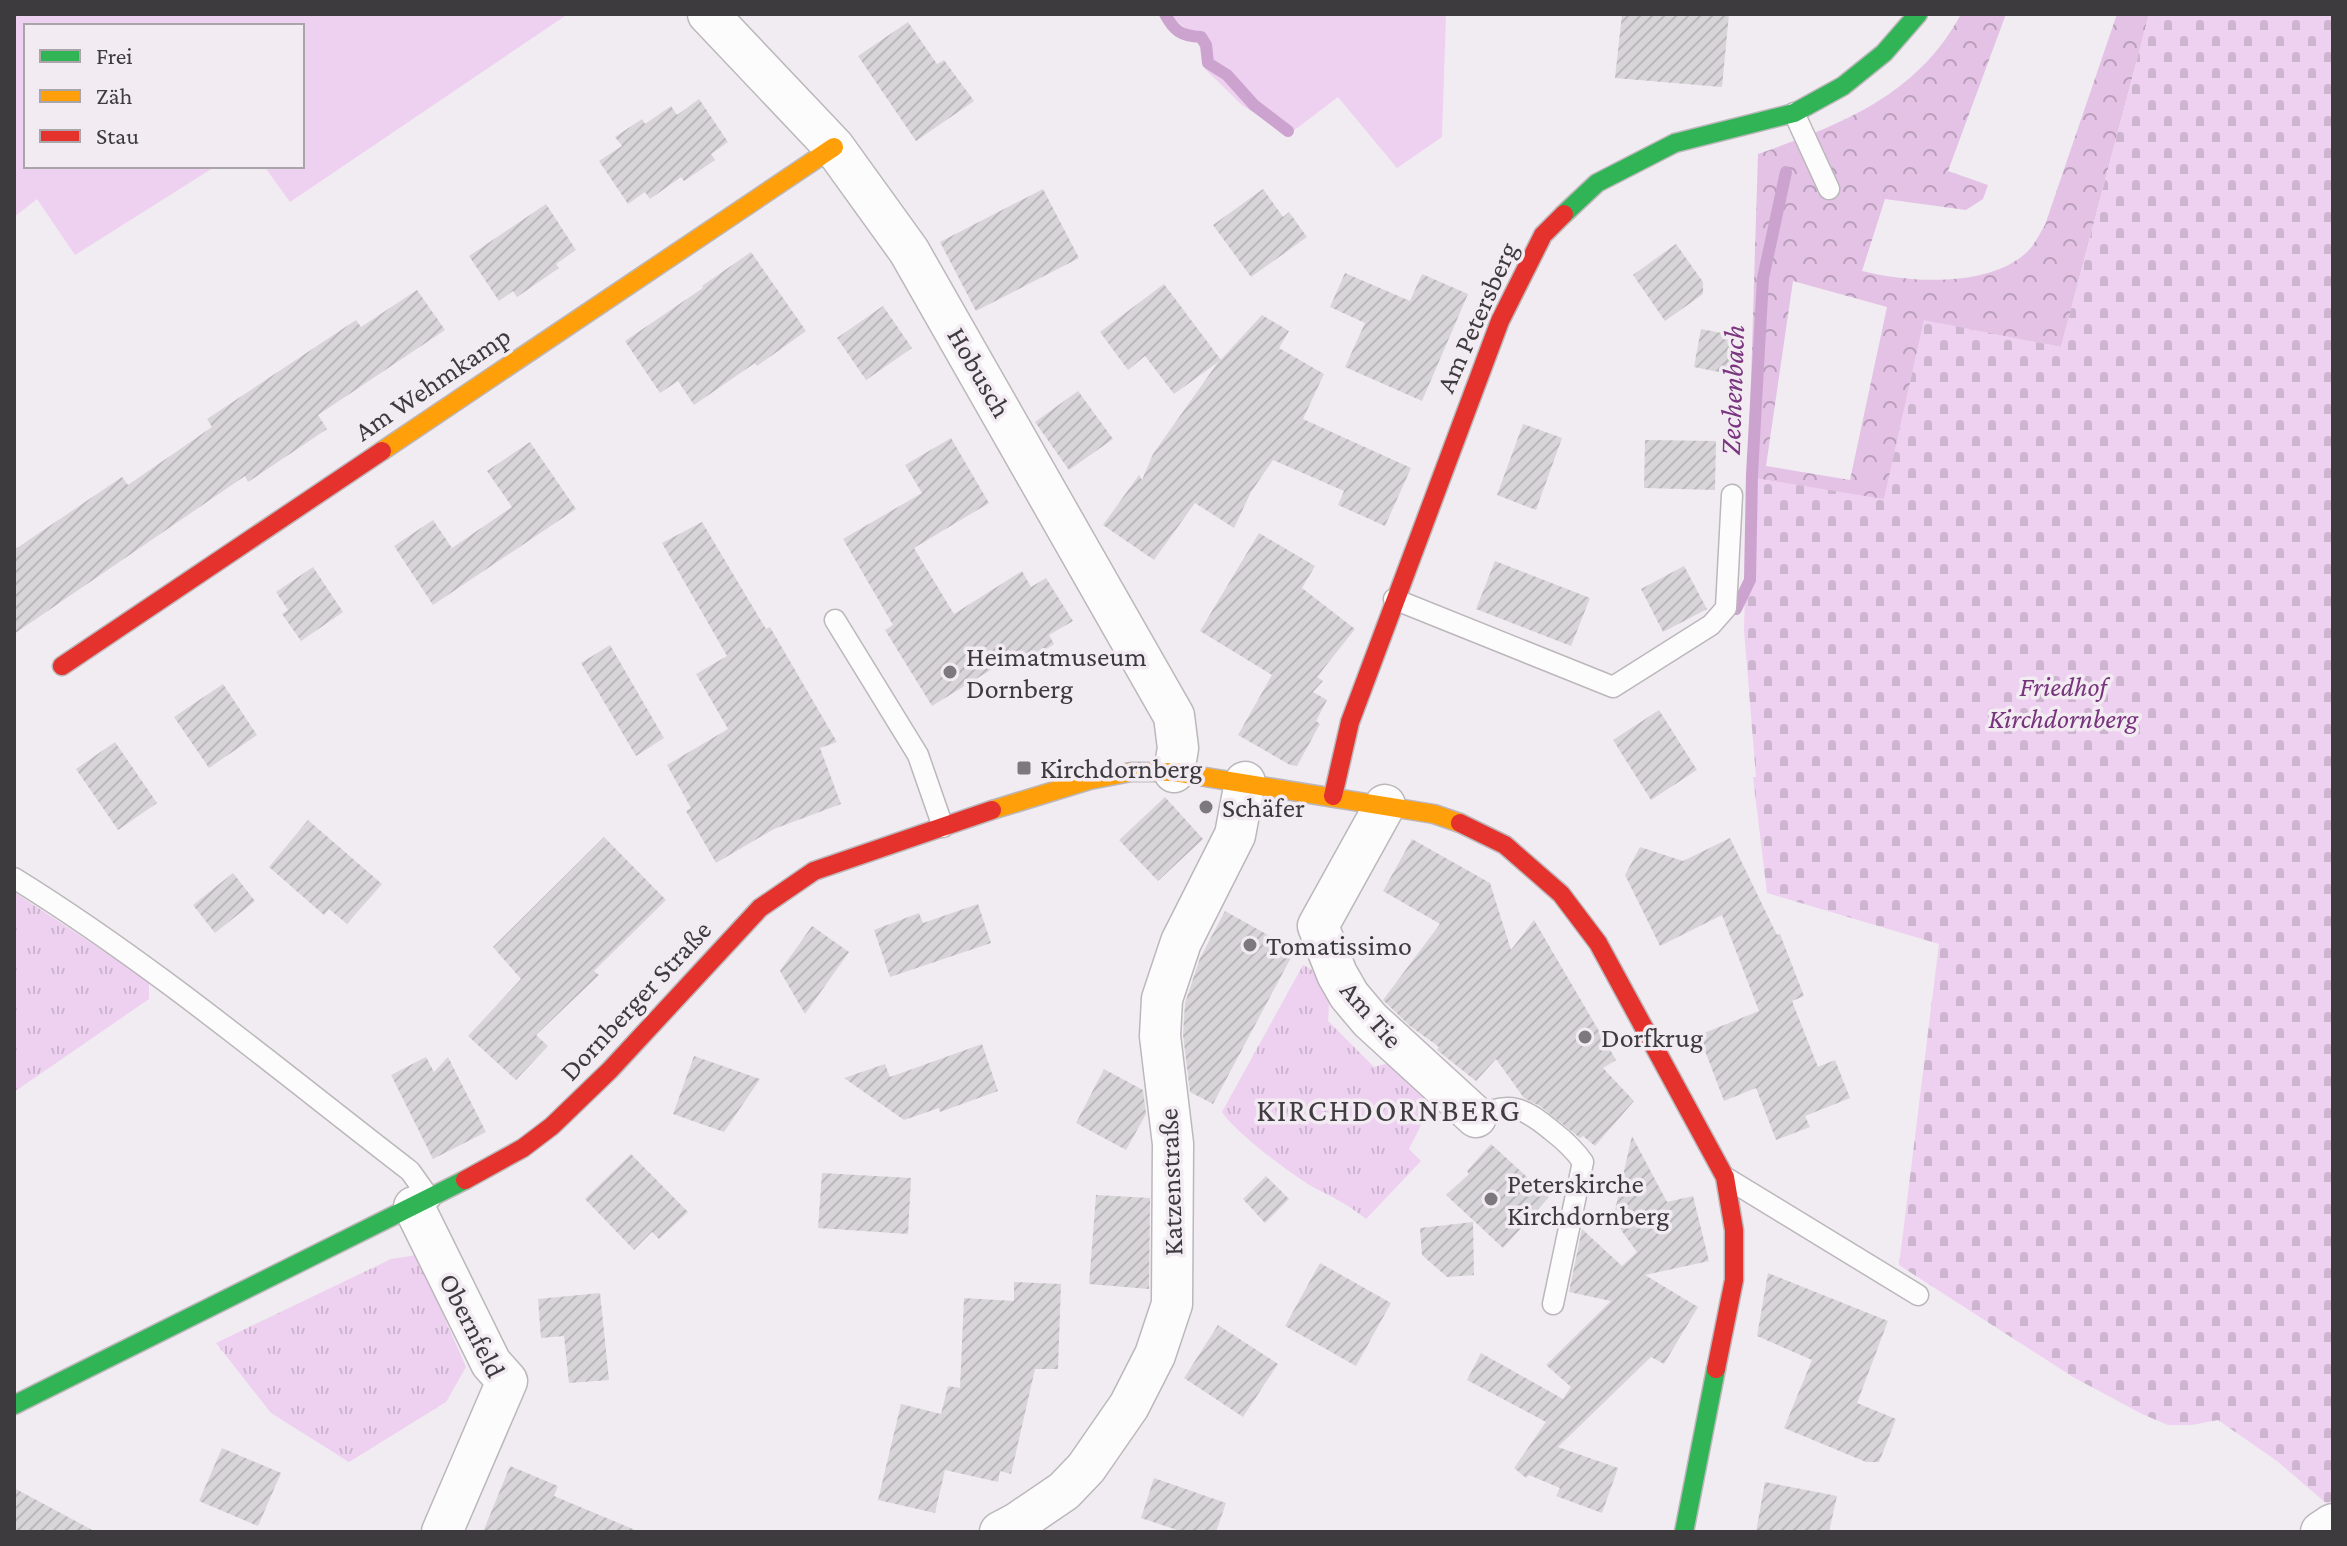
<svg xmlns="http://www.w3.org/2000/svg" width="2347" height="1546" font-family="'Crimson Pro',serif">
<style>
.green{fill:#eed0f0}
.forest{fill:url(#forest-crowns);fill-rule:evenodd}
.cemetery{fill:url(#cemetery-stones)}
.park{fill:url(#park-tufts)}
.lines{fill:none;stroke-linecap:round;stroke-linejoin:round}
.stream{stroke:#cba3ce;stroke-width:12}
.building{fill:url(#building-hatch)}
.lane-casing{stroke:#bbb7bb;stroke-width:23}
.street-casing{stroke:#bbb7bb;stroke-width:43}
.fast-casing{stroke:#bbb7bb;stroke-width:21}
.slow-casing{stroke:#bbb7bb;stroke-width:21}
.jam-casing{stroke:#bbb7bb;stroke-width:21}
.lane{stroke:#fdfcfd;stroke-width:20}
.street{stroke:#fdfcfd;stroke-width:40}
.fast{stroke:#30b455;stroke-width:18}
.slow{stroke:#ff9f0a;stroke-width:18}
.jam{stroke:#e5322d;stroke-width:18}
.poi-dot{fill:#7c797d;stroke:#f2ebf2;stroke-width:3}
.labels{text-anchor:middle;stroke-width:7;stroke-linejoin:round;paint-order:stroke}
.street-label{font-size:28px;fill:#3d3b3e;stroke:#f2ebf2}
.poi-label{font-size:28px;fill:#3d3b3e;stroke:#f2ebf2;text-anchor:start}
.park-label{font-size:28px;font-style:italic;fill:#77347d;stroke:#f2ebf2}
.water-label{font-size:30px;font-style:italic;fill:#79367f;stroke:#f2ebf2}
.quarter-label{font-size:32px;letter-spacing:2px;fill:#413c41;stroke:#f2ebf2}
</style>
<defs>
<pattern id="forest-crowns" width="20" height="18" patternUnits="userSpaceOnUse" patternTransform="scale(2)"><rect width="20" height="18" fill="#e3c2e5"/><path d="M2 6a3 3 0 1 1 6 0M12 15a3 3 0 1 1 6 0" fill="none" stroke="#b99fbb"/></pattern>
<pattern id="cemetery-stones" width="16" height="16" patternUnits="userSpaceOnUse" patternTransform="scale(2)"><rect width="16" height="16" fill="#eed0f0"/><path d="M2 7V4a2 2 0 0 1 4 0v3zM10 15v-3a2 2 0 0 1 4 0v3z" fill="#cdb4cf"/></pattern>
<pattern id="park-tufts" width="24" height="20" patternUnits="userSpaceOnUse" patternTransform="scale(2)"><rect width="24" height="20" fill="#eed0f0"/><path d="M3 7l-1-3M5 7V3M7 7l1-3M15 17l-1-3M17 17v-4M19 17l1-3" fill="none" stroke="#cdb4cf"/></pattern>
<pattern id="building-hatch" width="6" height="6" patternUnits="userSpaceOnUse" patternTransform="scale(2)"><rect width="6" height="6" fill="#d8d5d9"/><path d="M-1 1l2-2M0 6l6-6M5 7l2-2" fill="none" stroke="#bab8bb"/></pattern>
</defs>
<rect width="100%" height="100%" fill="#f1ecf1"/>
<path class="green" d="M14 14H568L290 202 264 166H302V26H26V166H216L75 255 37 199 14 217Z
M1168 14H1446L1442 137 1397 168 1338 97 1288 135 1242 105 1206 70 1204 43Z"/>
<path class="forest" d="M1961 14H2006L1948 171 1988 185 1983 199 1966 210 1885 199 1862 271C1909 283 1991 288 2028 251 2035 244 2040 233 2045 225L2117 14H2149L2061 347 1924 321 1884 500 1748 477 1758 154C1840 125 1917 96 1961 14ZM1793 281 1887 307 1850 480 1766 466Z"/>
<path class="cemetery" d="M2149 14H2333V1500L2327 1504 2277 1461 2218 1420 2192 1425H2168L2142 1414 2073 1377 1899 1265 1939 944 1767 893 1753 777H1756L1744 630 1748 477 1884 499 1924 320 2061 347Z"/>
<path class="park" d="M14 892 149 981V999L14 1092Z
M1303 965C1331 979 1330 993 1328 1021L1374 1067 1393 1062 1433 1101 1409 1149 1421 1161 1366 1219C1349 1205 1332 1197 1313 1187 1289 1173 1236 1133 1222 1112Z
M417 1255 466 1367 446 1402 349 1462 271 1413 216 1343 391 1259Z"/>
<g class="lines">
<path class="stream" d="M1165 14C1174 31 1181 36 1201 37L1206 45 1208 63 1227 75 1254 105 1288 131
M1736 609 1750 580 1752 474 1763 278 1786 172"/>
</g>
<path class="building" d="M1622 14H1729L1722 87 1615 78Z
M908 22 937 64 944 60 974 101 916 141 858 56Z
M699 99 728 142 711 154 715 160 684 181 681 177 650 199 645 192 628 204 599 161 622 146 615 137 642 119 645 124 671 106 677 115Z
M1043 189 1079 258 976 311 940 242Z
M1263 189 1283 217 1289 212 1307 237 1251 277 1213 225Z
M546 204 576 250 556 264 559 268 517 297 513 291 499 301 469 256Z
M1676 244 1703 282V294L1665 321 1633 275Z
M751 252 806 331 757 366 755 363 694 405 678 381 660 393 625 341 703 288 702 286Z
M1345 273 1410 301 1422 274 1468 294 1422 401 1345 367 1365 323 1330 307Z
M1164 284 1221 360 1174 394 1145 356 1128 370 1100 332Z
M417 290 445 330 318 415 327 429 248 482 245 476 14 634V550L122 477 128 485 212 427 207 419 356 320 361 327Z
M883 306 912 348 866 380 837 338Z
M1262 315 1289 331 1279 348 1324 374 1303 419 1411 468 1385 526 1338 505 1344 491 1273 460 1251 492 1234 528 1195 503 1154 560 1103 525 1139 475 1142 480 1153 454 1216 365Z
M1701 329 1742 337 1734 375 1694 367Z
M1078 391 1113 439 1069 470 1035 422Z
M1523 424 1562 438 1536 510 1497 495Z
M951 438 989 503 914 548 954 614 1022 571 1031 587 1046 578 1073 621 1049 635 1054 644 1016 669 1010 658 932 706 885 630 893 625 843 539 922 493 905 465Z
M1645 440 1716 441 1715 490 1644 488Z
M530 442 576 509 433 605 394 546 433 520 452 548 512 507 487 471Z
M702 522 766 629 770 627 837 742 820 748 841 804 774 829 716 863 686 811 691 808 667 765 728 729 696 674 727 656 662 543Z
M1259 533 1315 566 1302 588 1355 629 1317 677 1323 681 1313 692 1327 700 1316 721 1320 724 1297 766 1290 765 1238 735 1272 675 1200 631Z
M1495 561 1590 598 1571 646 1476 609Z
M1684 566 1707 609 1663 632 1641 589Z
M313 567 343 612 301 641 282 614 288 610 276 592Z
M610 645 664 738 636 756 581 663Z
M223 684 257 735 209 768 174 717Z
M1659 710 1697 770 1651 800 1613 740Z
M115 742 157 803 118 830 76 769Z
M1165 797 1203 839 1158 881 1119 840Z
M308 820 382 884 347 924 329 909 324 915 269 867Z
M604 837 666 900 594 971 599 975 536 1035 548 1046 516 1080 468 1036 521 979 493 947Z
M1730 838 1777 935 1780 934 1804 996 1792 1001 1818 1067 1835 1060 1850 1098 1805 1116 1810 1127 1776 1140 1756 1088 1724 1101 1699 1035 1759 1011 1722 915 1660 946 1625 875 1640 847 1683 861Z
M1412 839 1490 883 1511 950 1534 920 1616 1060 1603 1068 1634 1101 1595 1146 1583 1136 1580 1138 1540 1106 1524 1098 1496 1059 1476 1081 1437 1050 1439 1047 1410 1026 1383 1000 1440 924 1383 891Z
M233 873 255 901 215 933 193 905Z
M978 904 991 943 890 977 874 930 919 913 923 923Z
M1225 911 1295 950 1213 1104 1190 1092 1183 1035 1185 1003 1200 958Z
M812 926 849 952 805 1014 780 971Z
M982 1044 998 1091 940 1112 939 1108 904 1120 844 1078 885 1064 890 1077Z
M694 1056 760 1079 724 1132 673 1114Z
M426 1057 434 1072 448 1057 486 1132 433 1159 391 1075Z
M1104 1069 1143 1090 1146 1114 1126 1150 1076 1123Z
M1632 1136 1667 1202 1693 1196 1709 1261 1645 1275 1698 1307 1664 1364 1651 1357 1558 1447 1618 1468 1602 1513 1556 1496 1560 1488 1529 1475 1526 1478 1514 1468 1546 1422 1467 1380 1481 1353 1563 1399 1571 1387 1546 1365 1611 1301 1569 1292 1582 1229 1622 1266 1637 1252 1613 1219Z
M1491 1144 1549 1197 1503 1248 1446 1195 1469 1174 1467 1171Z
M631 1154 688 1212 659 1239 652 1232 634 1250 585 1199Z
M822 1173 911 1178 908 1234 818 1228Z
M1266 1176 1289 1199 1265 1223 1243 1199Z
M1096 1195 1150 1198 1149 1289 1089 1284Z
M1473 1222 1474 1275 1447 1277 1422 1255 1420 1228Z
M1320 1263 1391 1303 1356 1366 1285 1326Z
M1768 1273 1888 1321 1857 1403 1896 1419 1879 1462H1866L1784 1428 1812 1360 1757 1336Z
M1014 1282 1061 1284 1058 1369H1035L1011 1474 1000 1471 998 1482 945 1470 935 1513 878 1500 901 1404 941 1414 948 1386 960 1388 964 1298 1014 1301Z
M600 1293 609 1380 569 1383 564 1336 541 1338 538 1299Z
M1218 1325 1278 1364 1243 1417 1184 1378Z
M222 1448 281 1473 258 1526 199 1501Z
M510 1466 558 1486 554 1496 640 1532H483Z
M1154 1478 1226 1503 1216 1532H1183L1141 1518Z
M1765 1482 1837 1496 1829 1532H1756Z
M14 1488 96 1532H14Z"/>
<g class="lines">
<g class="lane-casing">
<path id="lane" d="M1794 113 1829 189
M1394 599 1613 687 1711 625 1726 608 1732 495
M835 620 918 755 943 827
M14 878C153 964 280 1071 410 1171L430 1199
M1476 1117C1509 1100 1524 1108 1551 1130 1564 1140 1574 1149 1583 1162L1553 1304
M1728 1179 1918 1295"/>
</g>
<g class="street-casing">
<path id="street" d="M708 14 834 147 909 251 1174 716 1178 748 1174 772
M1385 805 1318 926 1337 974 1349 995 1370 1020 1476 1117
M414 1207 491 1363 507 1381 442 1532
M1000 1532 1017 1523 1064 1491 1086 1468 1129 1406 1155 1355 1172 1304 1173 1144 1160 1036 1162 999 1181 942 1235 835 1245 782
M2321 1532 2333 1524"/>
</g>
<g class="fast-casing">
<path id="fast" d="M1564 214 1597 183 1675 143 1794 113 1843 86 1884 53 1918 14
M14 1405 465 1180
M1684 1532 1716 1369"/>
</g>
<g class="slow-casing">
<path id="slow" d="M382 451 834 147
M992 810 1090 780 1131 772H1174L1434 814 1460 823"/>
</g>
<g class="jam-casing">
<path id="jam" d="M62 666 382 451
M1333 796 1350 722 1500 321 1543 235 1564 214
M1460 823 1505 845 1561 894 1598 943 1725 1177 1734 1230V1280L1716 1369
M465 1180 523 1148 552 1126 610 1070 760 908 814 871 992 810"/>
</g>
<use href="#lane" class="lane"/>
<use href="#street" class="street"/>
<use href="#fast" class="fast"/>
<use href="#slow" class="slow"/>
<use href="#jam" class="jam"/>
</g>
<g class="poi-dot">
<circle cx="950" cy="672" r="8"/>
<rect x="1016" y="760" width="16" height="16" rx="4"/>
<circle cx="1206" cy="807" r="8"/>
<circle cx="1250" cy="945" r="8"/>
<circle cx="1585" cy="1037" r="8"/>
<circle cx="1491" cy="1199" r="8"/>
</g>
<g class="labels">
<g class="street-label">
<text transform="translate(1476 317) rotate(-66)" y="10">Am Petersberg</text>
<text transform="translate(980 372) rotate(60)" y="10">Hobusch</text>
<text transform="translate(432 383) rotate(-34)" y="10">Am Wehmkamp</text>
<text transform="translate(635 1000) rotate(-47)" y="10">Dornberger Straße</text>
<text transform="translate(1372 1014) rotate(49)" y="10">Am Tie</text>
<text transform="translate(1170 1182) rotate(-92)" y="10">Katzenstraße</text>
<text transform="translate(473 1325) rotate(63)" y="10">Obernfeld</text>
</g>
<g class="poi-label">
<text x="966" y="666">Heimatmuseum<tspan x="966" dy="32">Dornberg</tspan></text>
<text x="1040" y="778">Kirchdornberg</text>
<text x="1222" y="817">Schäfer</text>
<text x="1266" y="955">Tomatissimo</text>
<text x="1601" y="1047">Dorfkrug</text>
<text x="1507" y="1193">Peterskirche<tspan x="1507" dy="32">Kirchdornberg</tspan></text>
</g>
<g class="park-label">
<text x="2063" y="696">Friedhof<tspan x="2063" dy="32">Kirchdornberg</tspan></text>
</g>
<g class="water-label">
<text transform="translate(1732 390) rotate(-88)" y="10">Zechenbach</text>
</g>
<g class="quarter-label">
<text x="1389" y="1121">KIRCHDORNBERG</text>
</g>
</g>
<rect width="2347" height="1546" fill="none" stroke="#3d3b3e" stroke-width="32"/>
<rect x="24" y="24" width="280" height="144" fill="#f2ebf2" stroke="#aaa5aa" stroke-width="2"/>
<rect x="40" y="50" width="40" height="12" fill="#30b455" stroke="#aaa5aa" stroke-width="2"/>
<text x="96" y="64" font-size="24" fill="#3d3b3e">Frei</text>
<rect x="40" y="90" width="40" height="12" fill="#ff9f0a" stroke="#aaa5aa" stroke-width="2"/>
<text x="96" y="104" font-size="24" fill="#3d3b3e">Zäh</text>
<rect x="40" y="130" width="40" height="12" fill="#e5322d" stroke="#aaa5aa" stroke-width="2"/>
<text x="96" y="144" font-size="24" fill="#3d3b3e">Stau</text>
</svg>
